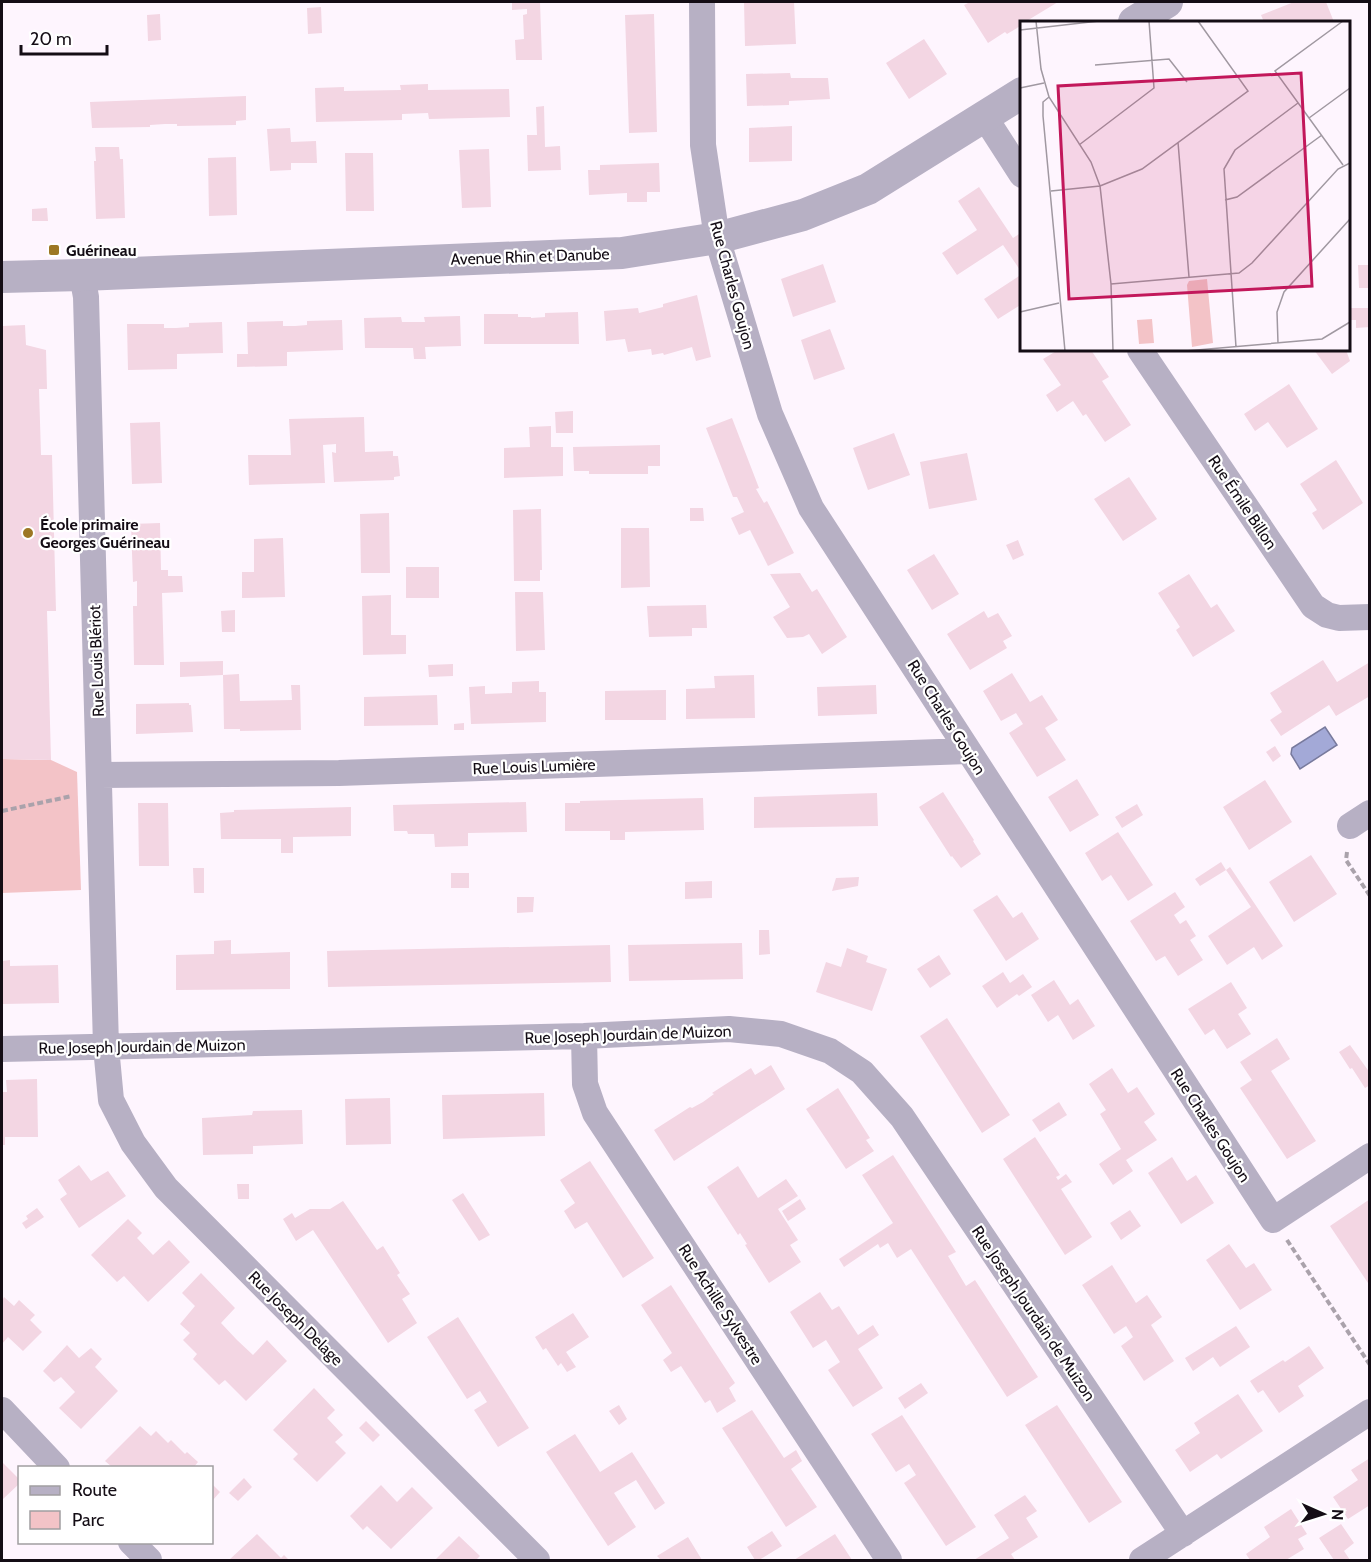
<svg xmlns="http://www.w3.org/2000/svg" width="1371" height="1562" font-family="Cabin,sans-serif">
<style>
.green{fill:#f3c3c7}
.water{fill:#a3a9d7;stroke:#787a9d;stroke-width:1.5}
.building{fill:#f3d6e3}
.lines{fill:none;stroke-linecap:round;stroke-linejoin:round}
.path{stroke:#aaa2ab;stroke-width:4;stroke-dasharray:6 3;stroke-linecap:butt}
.minor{stroke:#b7b0c4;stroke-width:26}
.tertiary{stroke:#b7b0c4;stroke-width:32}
.poi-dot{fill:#9d7724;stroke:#fff;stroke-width:2}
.labels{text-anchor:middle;stroke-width:4.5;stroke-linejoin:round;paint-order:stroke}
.poi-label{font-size:16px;font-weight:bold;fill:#140d15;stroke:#fff;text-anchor:start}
.street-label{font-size:16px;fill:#140d15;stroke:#fff}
.inset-road{fill:none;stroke:#a098a1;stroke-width:1.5}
.view{fill:#c2185b;fill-opacity:0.15;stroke:#c2185b;stroke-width:3}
.inset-edge{fill:none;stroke:#140d15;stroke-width:3}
</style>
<rect width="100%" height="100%" fill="#fef5fe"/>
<path class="green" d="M2 759 51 760 77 772 81 890 2 893Z"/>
<path class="water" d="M1325 727 1337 745 1300 769 1291 754 1292 748Z"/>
<path class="building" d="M512 2H540L542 60H516L515 40 524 39 523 15 527 14V9L512 10Z
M744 2H794L796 44 745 46Z
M970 2H1058L1025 22H1022V25L1007 34 1005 32 988 43 964 5Z
M1294 2H1326L1334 22H1264L1261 15Z
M321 7 322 33 308 34 307 8Z
M160 14 161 40 148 41 147 15Z
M654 14 657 132 629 133 625 15Z
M924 39 947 74 909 99 886 63Z
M790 73 791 78H828L830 99 789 101V105L747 106 746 74Z
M428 84V90L509 89 510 117 429 119 428 113 402 114V120L316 122 315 88 344 87V91L401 90 400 85Z
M246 96V120L236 121V125L177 126V124H165L150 125V127L92 128 90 102Z
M544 106 545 147 560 146 561 170 528 171 527 135H537L536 107Z
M792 126V161L749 162V128Z
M290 128 291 142 316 141 317 163H291V170L270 171 267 129Z
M95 147H119L120 159H123L125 218 96 219 94 161H96Z
M489 149 491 207 462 208 459 150Z
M345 153H373L374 211H346Z
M236 157 237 215 209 216 208 158Z
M659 163 660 192H647V202H627V193L589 195 588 170H600V165Z
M979 187 1013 238 1022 232V273L1003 245 957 275 942 253 977 230 958 201Z
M47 208 48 221H32V209Z
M823 264 836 302 793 317 781 279Z
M1358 265H1370V288H1359Z
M1022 274V304L998 319 984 299Z
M697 295 711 357 696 361 692 347 664 355 663 353 652 355 651 349 628 352 625 339 606 341 604 311 638 308 639 313 663 307V304Z
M1348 308H1370V327L1356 328V320H1348Z
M578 312 579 344H484V314H518V317H531V318L545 317V313Z
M460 316 461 346 425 347 426 359H414L413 348H365L364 318 401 317 402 322H425L424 317Z
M342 320 343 350 287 352V366L237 367V354H248L247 322 283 321V326H295L307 325V321Z
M222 322 223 353 177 354V369L128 370 127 324H164V328H176L189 327V323Z
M25 325 26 345 46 350 47 389H39L41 455H52L56 611H47L51 760 2 759V709H3L2 652V326Z
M830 329 845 369 814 380 801 340Z
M1058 350H1091L1109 377 1102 381 1131 425 1105 442 1086 414 1083 416 1073 401 1057 412 1046 395 1061 385 1043 359Z
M1314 350H1346L1350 361 1332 374Z
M1289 384 1318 429 1287 448 1268 422 1255 431 1244 414Z
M573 411V433H556L555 412Z
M364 417 365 452 393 451V456H398L400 476 394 477V480L334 482 332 452 336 453V444L323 445 325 483 249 485 248 455H291L289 419Z
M732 418 759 488 756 489 764 503 767 501 794 553 768 566 750 530 739 535 731 518 744 512 737 497H733L706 428Z
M160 422 162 483 132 484 130 423Z
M551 426V447H563V476L504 478V448L530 447 529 427Z
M894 433 910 475 868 490 853 448Z
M660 445V466H648V474H589V471H574L573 447Z
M967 453 977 500 929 509 920 462Z
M1336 460 1363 503 1323 530 1312 513 1317 510 1300 484Z
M1129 477 1157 519 1123 541 1094 499Z
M690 508H703L704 521H690Z
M541 509 542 570H540V581H514L513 510Z
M389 513 390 573H361L360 514Z
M160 523 161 570H168V576H182L183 592 162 593 164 665H134L133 606H137V581L133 582 131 524Z
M621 528H649L650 587 621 588Z
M283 538 285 597 242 598V572H254V539Z
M1018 540 1024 555 1013 560 1006 545Z
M934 554 959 594 932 610 907 570Z
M406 567H439V598H406Z
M800 573 812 592 817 589 847 637 822 654 809 634 803 637 787 638 773 617 790 607 770 574Z
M1189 574 1211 608 1217 604 1235 631 1193 657 1176 630 1180 627 1158 593Z
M515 592H543L545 650 516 651Z
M391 595V635H406V654L363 655 362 596Z
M706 605 707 628H692V636L649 637 647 606Z
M235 610V632H222L221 611Z
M984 611 988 618 998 613 1012 636 1003 641 1007 648 970 670 947 634Z
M1323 660 1337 682 1370 662V696L1336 716 1329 705 1281 736 1270 720 1282 712 1270 693Z
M223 661V675L180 677V662Z
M453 664V676L429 677 428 665Z
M1012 673 1030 702 1042 695 1058 720 1045 728 1066 760 1037 777 1009 733 1023 724 1016 713 1001 721 983 691Z
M239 674 240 701 292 700 291 685H300L301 730 240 731V729H224L223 675Z
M754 675 755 718 686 719V689L715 688 714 676Z
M539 681V692H546V722L471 724 469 687 485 686V694L512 693V682Z
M876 685 877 714 818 716 817 687Z
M666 690V720H605V691Z
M437 695 438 725 364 726V697Z
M189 703V705H191L193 732 136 734V704Z
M464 723V730H454V724Z
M1275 746 1281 756 1273 762 1266 752Z
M1077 779 1099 815 1070 832 1048 797Z
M1265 780 1292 822 1249 850 1223 807Z
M943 792 974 840 973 841 981 854 961 868 952 856 951 857 919 807Z
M877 793 878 826 754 828V797Z
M703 798 704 830 625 832V840H610V831H565V803H580V801Z
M526 802 527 832 468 833V846L435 847 434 834H408L407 831H394L393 805Z
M138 803H168L169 866H139Z
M1137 804 1143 815 1122 828 1115 817Z
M351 807V836L293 837V853H281V839H221L220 813 234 812V810Z
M1118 832 1153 885 1128 901 1111 875 1102 881 1085 853Z
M1311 855 1337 894 1294 922 1269 882Z
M1221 862 1226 870 1230 867 1283 946 1262 960 1254 947 1227 965 1208 936 1251 907 1226 870 1200 886 1195 879Z
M193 868H204V893H194Z
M451 873H469V888H451Z
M859 877 858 886 832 891 836 878Z
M712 881V898L685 899V882Z
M1175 892 1185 907 1174 915 1180 924 1186 920 1196 936 1190 940 1203 960 1178 976 1165 956 1156 961 1130 921Z
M997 895 1013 918 1022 912 1039 939 1006 961 973 910Z
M517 897H534L533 912 517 913Z
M759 930H769L770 954 759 955Z
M231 940V954L290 952V989L176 990V955L214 954V941Z
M742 943 743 979 629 981 628 945Z
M610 945 611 982 328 987 327 951Z
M847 948 868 956 866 962 887 969 872 1011 816 992 826 962 841 967Z
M939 955 951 974 930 988 917 969Z
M10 960V966L58 965 59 1003 2 1004V961Z
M1003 972 1010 983 1023 974 1032 987 1019 996 1017 994 997 1008 982 986Z
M1054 980 1070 1005 1078 999 1095 1026 1073 1040 1058 1015 1048 1022 1031 995Z
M1231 982 1247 1008 1238 1014 1251 1034 1227 1049 1214 1029 1205 1035 1188 1009Z
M947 1018 1010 1115 982 1133 920 1036Z
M1277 1038 1290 1059 1271 1071 1316 1141 1287 1159 1240 1088 1252 1080 1240 1062Z
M1350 1045 1370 1073V1085L1365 1088 1352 1068 1350 1069 1339 1052Z
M771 1065 785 1089 674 1161 654 1130 690 1107 692 1108 703 1102 714 1094 712 1093 751 1068 755 1075Z
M1112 1068 1128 1093 1137 1087 1155 1114 1144 1122 1157 1140 1126 1160 1133 1171 1113 1185 1099 1164 1121 1149 1100 1114 1106 1110 1089 1084Z
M37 1079 38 1137H5V1145H2V1092H7L6 1080Z
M838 1088 870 1138 866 1140 874 1151 846 1169 806 1109Z
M544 1093 545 1136 443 1139 442 1095Z
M390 1098 391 1144 346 1145 345 1099Z
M1059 1102 1067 1115 1040 1132 1032 1120Z
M302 1110 303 1144 253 1146V1154L203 1155 202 1118 252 1115 253 1111Z
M1035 1137 1060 1175 1056 1177 1058 1180 1066 1174 1072 1182 1061 1189 1092 1237 1065 1255 1003 1159Z
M893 1155 956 1252 948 1256 966 1286 975 1280 1038 1377 1007 1397 911 1249 897 1258 888 1243 880 1248 878 1244 844 1267 839 1259 893 1223 862 1175Z
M1172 1157 1187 1181 1196 1175 1214 1203 1181 1224 1148 1173Z
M590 1161 654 1258 623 1278 587 1222 575 1229 564 1211 575 1203 560 1180Z
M79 1165 91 1181 108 1171 126 1196 79 1228 60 1199 67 1194 58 1180Z
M738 1166 758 1198 786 1179 798 1196 778 1209 798 1240 790 1245 801 1262 769 1283 745 1245 747 1244 740 1233 738 1235 707 1187Z
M237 1184H249V1199H238Z
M463 1193 490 1235 479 1241 452 1200Z
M800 1199 806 1209 788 1221 782 1211Z
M1370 1199V1286L1330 1226Z
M343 1201 377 1250 383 1246 400 1273 397 1275 410 1294 402 1299 417 1323 388 1343 313 1230 296 1241 283 1219 292 1213 295 1218 310 1209H330Z
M37 1208 44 1217 26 1229 22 1223 28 1219 26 1216Z
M1130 1210 1141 1226 1121 1240 1110 1223Z
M128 1219 142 1233 137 1238 153 1255 169 1240 190 1262 148 1302 124 1276 117 1282 91 1255Z
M1229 1244 1246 1268 1254 1263 1272 1290 1240 1310 1206 1260Z
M1112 1265 1136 1303 1147 1295 1162 1317 1151 1325 1174 1361 1144 1381 1121 1346 1133 1337 1126 1326 1114 1334 1082 1285Z
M201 1273 235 1308 221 1323 237 1340 253 1355 267 1340 287 1361 246 1401 225 1380 219 1385 193 1359 197 1354 183 1340 190 1333 180 1324 195 1306 182 1293Z
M671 1285 735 1383 729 1388 736 1401 717 1413 710 1400 705 1403 681 1366 671 1372 663 1360 672 1353 641 1305Z
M820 1292 832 1310 839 1306 858 1335 873 1325 879 1335 858 1349 883 1388 853 1407 828 1370 840 1362 826 1340 813 1348 790 1312Z
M4 1297 14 1306 19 1300 35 1315 30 1320 42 1332 23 1351 8 1337 2 1344V1301Z
M573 1313 589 1337 566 1352 576 1367 567 1372 561 1363 558 1366 546 1348 543 1350 535 1337Z
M458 1317 529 1428 498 1447 474 1410 487 1402 480 1391 467 1399 427 1337Z
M1236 1326 1250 1347 1220 1367 1213 1357 1193 1371 1185 1358Z
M67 1345 79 1358 91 1348 102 1359 95 1367 118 1391 81 1429 59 1408 75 1392 61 1377 54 1382 43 1371Z
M1309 1346 1324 1368 1298 1386 1304 1396 1279 1413 1263 1390 1258 1393 1250 1381 1283 1360 1285 1362Z
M921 1383 928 1393 905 1409 898 1398Z
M314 1388 335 1410 327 1418 343 1435 335 1442 346 1453 317 1482 293 1459 298 1454 273 1430Z
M1238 1394 1263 1431 1221 1459 1217 1454 1190 1472 1175 1450 1200 1433 1194 1423Z
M619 1405 627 1419 619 1425 609 1411Z
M1057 1405 1122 1502 1089 1523 1025 1425Z
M752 1410 784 1458 796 1450 802 1461 791 1469 817 1507 786 1527 722 1428Z
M902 1415 976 1527 946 1546 904 1483 916 1475 909 1464 896 1472 871 1434Z
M366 1421 380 1435 373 1442 359 1428Z
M140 1426 151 1436 156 1431 168 1443 171 1440 185 1454 187 1452 198 1462 194 1467H143L141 1466 140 1467H112L105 1461Z
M575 1434 600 1472 632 1452 665 1503 655 1510 636 1480 614 1493 636 1527 608 1546 546 1452Z
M1370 1458 1368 1493 1370 1505 1348 1519 1333 1497 1358 1480 1351 1470Z
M2 1462 20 1480V1483L2 1500Z
M244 1478 252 1487 238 1501 229 1493Z
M212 1484 220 1492 212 1501Z
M381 1485 397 1502 412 1487 433 1508 391 1549 367 1526 363 1530 350 1516Z
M1025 1495 1037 1511 1026 1518 1038 1537 1011 1554 1015 1560H974L1009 1538 994 1515Z
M1291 1509 1307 1534 1298 1539 1304 1549 1286 1560H1250L1246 1554 1270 1537 1264 1527Z
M1341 1524 1354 1543 1344 1551 1350 1560H1334L1319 1538Z
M772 1531 782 1546 759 1560H755L747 1547Z
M257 1534 281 1558 284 1555 289 1560H229Z
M835 1534 852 1560H794Z
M459 1536 480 1556 476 1560H435Z
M688 1537 702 1560H661L657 1556Z"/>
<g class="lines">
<path class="path" d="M2 811 72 796
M1347 852 1346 860 1370 896
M1287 1240 1370 1365"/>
<path class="minor" d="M702 2 703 145 717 238 770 414 811 508 1273 1220 1370 1156
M984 116 1022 175
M82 275 86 297 106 1047 111 1100 133 1143 166 1188 537 1560
M1140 350 1313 606 1327 615 1339 618 1370 617
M99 775 339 773 968 751
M1350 826 1370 813
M584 1036 585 1084 595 1113 889 1560
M2 1049 584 1036 729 1029 781 1034 830 1051 862 1072 902 1117 1183 1534
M2 1410 57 1468
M131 1542 149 1560
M1142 1560 1370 1412"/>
<path class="tertiary" d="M1134 22 1167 2
M2 277 82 275 622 253 717 238 803 215 868 189 1022 93"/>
</g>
<g class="poi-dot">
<rect x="48" y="244" width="12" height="12" rx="3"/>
<circle cx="28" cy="533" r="6"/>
</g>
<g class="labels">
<g class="poi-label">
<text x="66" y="256">Guérineau</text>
<text x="40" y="530">École primaire<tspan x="40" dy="18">Georges Guérineau</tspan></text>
</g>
<g class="street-label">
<text transform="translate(530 256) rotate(-2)" y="6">Avenue Rhin et Danube</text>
<text transform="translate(733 285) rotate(75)" y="6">Rue Charles Goujon</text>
<text transform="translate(1243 502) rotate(56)" y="6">Rue Émile Billon</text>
<text transform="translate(96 661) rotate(-92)" y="6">Rue Louis Blériot</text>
<text transform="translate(947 717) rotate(58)" y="6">Rue Charles Goujon</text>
<text transform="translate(534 766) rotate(-2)" y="6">Rue Louis Lumière</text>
<text transform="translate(628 1034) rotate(-2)" y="6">Rue Joseph Jourdain de Muizon</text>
<text transform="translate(142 1046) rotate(-1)" y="6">Rue Joseph Jourdain de Muizon</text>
<text transform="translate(1211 1125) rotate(57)" y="6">Rue Charles Goujon</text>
<text transform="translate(721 1304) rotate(57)" y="6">Rue Achille Sylvestre</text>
<text transform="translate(1034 1313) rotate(56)" y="6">Rue Joseph Jourdain de Muizon</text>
<text transform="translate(296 1318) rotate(45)" y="6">Rue Joseph Delage</text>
</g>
</g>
<g transform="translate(1020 21)">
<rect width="330" height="330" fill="#fef5fe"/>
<path d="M187 258 193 322 172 326 167 264 169 260ZM132 298 134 322 119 323 117 299Z" fill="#f3c3c7"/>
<path class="inset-road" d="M16 0 21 48 29 76 71 141 80 165 91 263 93 330M323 0 255 50 323 144M0 9 79 0M75 44 149 38 167 61M0 67 24 62M29 76 23 81V95L45 330M289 97 330 67M158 121 169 256M59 124 134 67 129 0M31 170 80 165 122 148 228 70 178 0M205 179 217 176 302 114M91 263 219 252 232 242 318 148 330 142M0 291 39 282M258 322 257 291 264 271 330 198M216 326 204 148 215 129 278 82M165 330 302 318 330 301"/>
<path class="view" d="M281 52 292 265 49 278 38 65Z"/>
<rect width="330" height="330" class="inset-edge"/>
</g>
<rect width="1371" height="1562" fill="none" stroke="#140d15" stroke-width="6"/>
<rect x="18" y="1466" width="195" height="78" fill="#ffffff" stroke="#a19ea1" stroke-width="1.5"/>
<rect x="30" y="1486" width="30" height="9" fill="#b7b0c4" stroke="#a19ea1" stroke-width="1.5"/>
<text x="72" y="1496" font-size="18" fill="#140d15">Route</text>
<rect x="30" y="1511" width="30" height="18" fill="#f3c3c7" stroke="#a19ea1" stroke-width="1.5"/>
<text x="72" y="1526" font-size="18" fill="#140d15">Parc</text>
<g transform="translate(1323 1514) rotate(93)" stroke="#ffffff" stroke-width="4.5" paint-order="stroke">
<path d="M0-4.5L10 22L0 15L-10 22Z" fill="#140d15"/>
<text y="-9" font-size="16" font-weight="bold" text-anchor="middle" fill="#140d15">N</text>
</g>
<path d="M21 45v9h86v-9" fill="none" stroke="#140d15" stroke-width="3"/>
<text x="30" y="45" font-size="18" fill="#140d15" stroke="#ffffff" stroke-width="4.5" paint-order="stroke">20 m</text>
</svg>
